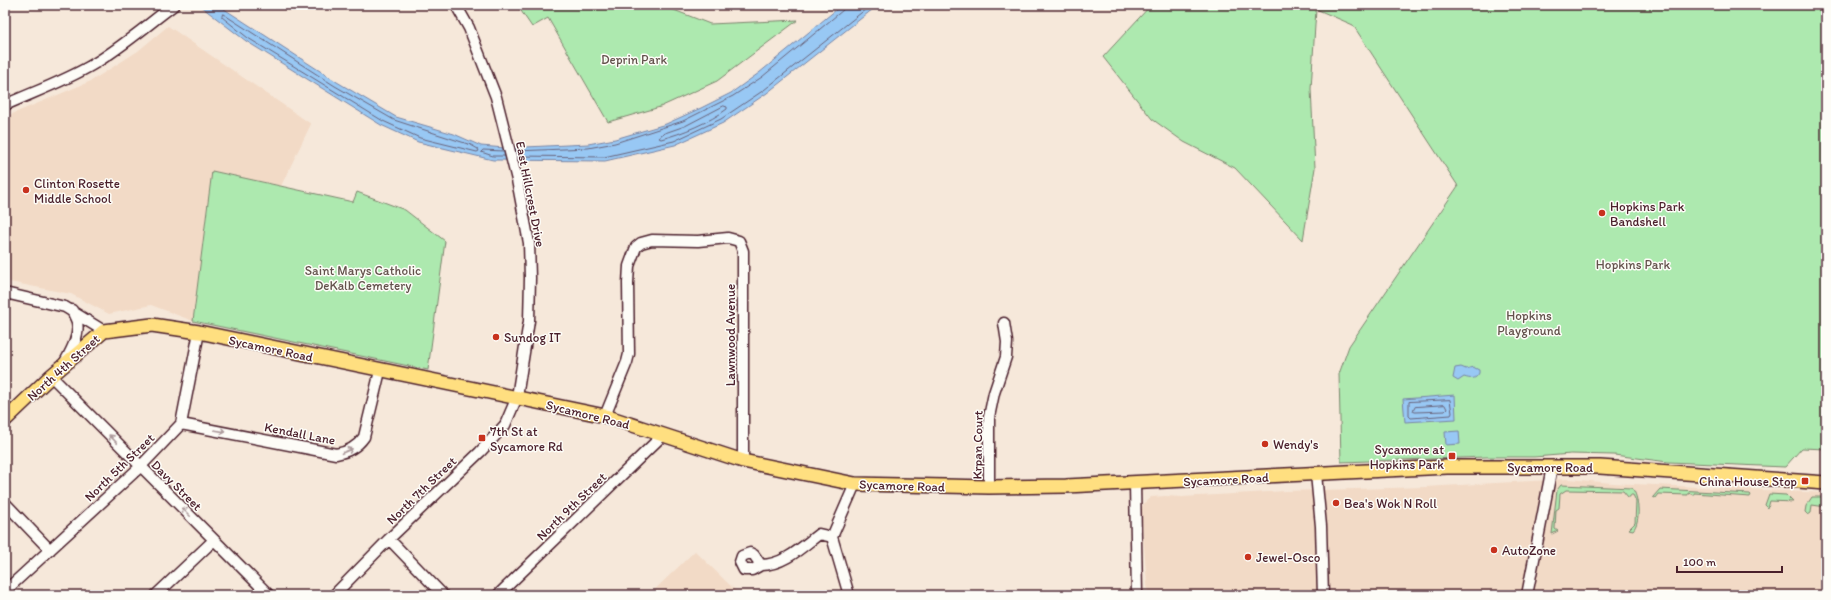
<svg xmlns="http://www.w3.org/2000/svg" width="1831" height="600" font-family="Itim,sans-serif">
<style>
.built{fill:#f2dac6}
.green{fill:#ade9af;stroke:#7c846d}
.water{fill:#98c8f4;stroke:#7984a4}
.lines{fill:none;stroke-linecap:round;stroke-linejoin:round}
.shore{stroke:#69637b;stroke-width:1}
.minor-casing{stroke:#4a1f2b;stroke-width:13}
.major-casing{stroke:#4a1f2b;stroke-width:16}
.minor{stroke:#fdfcf7;stroke-width:10}
.major{stroke:#ffdf80;stroke-width:13}
.oneway{stroke:#ac999b}
.poi-dot{fill:#c8321e;stroke:#fdfcf7;stroke-width:1.5}
.labels{text-anchor:middle;stroke-width:3;stroke-linejoin:round;paint-order:stroke}
.park-label{font-size:13px;fill:#63524c;stroke:#fdfcf7}
.poi-label{font-size:13px;fill:#4a1f2b;stroke:#fdfcf7;text-anchor:start}
.street-label{font-size:13px;fill:#4a1f2b;stroke:#fdfcf7}
</style>
<rect width="100%" height="100%" fill="#f6e8da"/>
<filter id="ink" filterUnits="userSpaceOnUse"><feTurbulence type="fractalNoise" baseFrequency=".025" numOctaves="2"/><feDisplacementMap in="SourceGraphic" scale="8" xChannelSelector="R" yChannelSelector="G"/><feConvolveMatrix kernelMatrix="1 2 1 2 8 2 1 2 1" color-interpolation-filters="sRGB"/></filter>
<g filter="url(#ink)">
<path class="built" d="M168 26 311 124 281 186 212 171 193 321 151 305 109 314 71 294 5 281V117L91 81 138 51Z
M1569 479 1612 483 1826 493V595H1148L1141 509 1144 503 1151 497 1165 496 1182 497 1285 491 1425 487Z
M695 551 740 595H649Z"/>
<path class="green" d="M517 5H661L710 24 798 20 717 81 660 107 608 122 548 18 532 27Z
M1151 5H1826V449L1802 448 1785 467 1668 462 1614 455 1571 454 1534 457H1487L1341 462 1339 374 1349 346 1458 186 1353 25 1316 9 1311 89 1315 168 1303 240 1235 168 1184 142 1152 119 1103 57Z
M212 171 353 202 357 192 405 210 445 241 428 370 193 321Z
M1561 485 1632 488C1639 496 1641 522 1633 530L1629 529 1635 523 1636 501 1633 495H1630V497H1628L1623 491 1566 490 1560 494 1559 508 1556 510 1555 529 1558 531 1552 534 1557 490Z
M1660 489 1750 494 1751 495 1750 497 1694 493V495L1688 493V495L1658 494 1655 498 1653 497Z
M1769 494 1786 495 1793 502 1770 501 1768 508 1765 505Z
M1812 497H1826V507L1812 505 1811 513 1808 515 1805 512 1806 506Z"/>
<path class="water" d="M199 5H218L337 82 396 117 454 134 481 146 505 148 588 144 615 139 666 124 701 108 731 93 759 73 842 5H878L767 93 723 123 675 145 605 161 493 160 418 142 381 125 246 41Z
M1461 367 1466 369 1473 367 1479 370V373C1476 380 1470 379 1464 377L1458 381 1453 378 1455 368Z
M1455 395 1456 419 1405 422 1403 399Z
M1459 431 1460 444 1446 445 1445 432Z"/>
<g class="lines">
<path class="shore" d="M223 14 335 86 394 120 471 145 478 149 479 151 477 152 420 138 383 121 248 38 222 17Z
M724 106 727 107V109C710 122 681 134 661 139L659 138 662 134 685 126Z
M504 151 483 150 481 152 493 156H505
M516 151 588 148 615 143 683 121 733 96 762 77 843 10 845 5
M517 156 604 157 674 141 721 119 764 90 871 5
M1450 400 1452 413 1451 415 1411 418 1409 416V402Z
M1445 405 1447 409 1445 411 1415 412 1413 411 1415 407Z"/>
<g class="minor-casing">
<path id="minor" d="M5 105C34 92 65 81 92 65 121 48 147 25 174 5
M5 293 65 307 104 331
M65 362C71 351 80 335 77 322 76 318 73 314 72 310
M51 376 269 595
M605 416 627 362 629 354 628 283 629 266 636 247 641 243 652 240 698 241 728 238 739 241 743 251V461
M181 424 336 454C348 452 357 447 364 437L380 371
M1316 474 1321 526 1323 595
M1135 483 1137 595
M989 487V417L994 393 1006 357 1007 342 1004 323
M5 503 50 550
M832 537 849 595
M832 537 855 484
M389 539 443 595
M750 553 754 555 761 565 752 570H744L740 562 742 556Z
M761 565C784 565 802 547 819 534L832 537
M5 591 140 467 181 424 199 332
M156 595 214 540
M334 595 389 539 480 452 505 425 517 397 529 321 530 278 529 243 517 180 496 97 469 28 456 5
M498 595 663 435
M1527 595 1552 467"/>
</g>
<g class="major-casing">
<path id="major" d="M5 420 51 376 104 331 152 325 199 332 605 416 743 461 855 484 989 487 1066 486 1447 467H1600L1826 483"/>
</g>
<use href="#minor" class="minor"/>
<use href="#major" class="major"/>
</g>
<defs><path id="oneway-shaft" d="M-6 0H5M1.5-3L5.5 0L1.5 3" fill="none" stroke-width="1.6" stroke-linecap="round" stroke-linejoin="round"/></defs>
<g class="oneway">
<use href="#oneway-shaft" transform="translate(220 431) rotate(10)"/>
<use href="#oneway-shaft" transform="translate(113 439) rotate(-134)"/>
<use href="#oneway-shaft" transform="translate(347 451) rotate(-23)"/>
<use href="#oneway-shaft" transform="translate(186 512) rotate(-135)"/>
</g>
</g>
<g class="poi-dot">
<circle cx="26" cy="190" r="4"/>
<circle cx="1602" cy="213" r="4"/>
<circle cx="496" cy="337" r="4"/>
<rect x="478" y="434" width="8" height="8" rx="2"/>
<circle cx="1265" cy="444" r="4"/>
<rect x="1448" y="452" width="8" height="8" rx="2"/>
<rect x="1801" y="477" width="8" height="8" rx="2"/>
<circle cx="1336" cy="503" r="4"/>
<circle cx="1494" cy="550" r="4"/>
<circle cx="1248" cy="557" r="4"/>
</g>
<g class="labels">
<g class="park-label">
<text x="634" y="64">Deprin Park</text>
<text x="1633" y="269">Hopkins Park</text>
<text x="363" y="275">Saint Marys Catholic<tspan x="363" dy="15">DeKalb Cemetery</tspan></text>
<text x="1529" y="320">Hopkins<tspan x="1529" dy="15">Playground</tspan></text>
</g>
<g class="poi-label">
<text x="34" y="188">Clinton Rosette<tspan x="34" dy="15">Middle School</tspan></text>
<text x="1610" y="211">Hopkins Park<tspan x="1610" dy="15">Bandshell</tspan></text>
<text x="504" y="342">Sundog IT</text>
<text x="490" y="436">7th St at<tspan x="490" dy="15">Sycamore Rd</tspan></text>
<text x="1273" y="449">Wendy's</text>
<text x="1444" y="454" text-anchor="end">Sycamore at<tspan x="1444" dy="15">Hopkins Park</tspan></text>
<text x="1797" y="486" text-anchor="end">China House Stop</text>
<text x="1344" y="508">Bea's Wok N Roll</text>
<text x="1502" y="555">AutoZone</text>
<text x="1256" y="562">Jewel-Osco</text>
</g>
<g class="street-label">
<text transform="translate(531 194) rotate(79)" y="5">East Hillcrest Drive</text>
<text transform="translate(730 335) rotate(-90)" y="5">Lawnwood Avenue</text>
<text transform="translate(271 348) rotate(12)" y="5">Sycamore Road</text>
<text transform="translate(63 367) rotate(-42)" y="5">North 4th Street</text>
<text transform="translate(588 414) rotate(14)" y="5">Sycamore Road</text>
<text transform="translate(300 433) rotate(11)" y="5">Kendall Lane</text>
<text transform="translate(977 445) rotate(-89)" y="5">Krpan Court</text>
<text transform="translate(119 467) rotate(-44)" y="5">North 5th Street</text>
<text x="1550" y="472">Sycamore Road</text>
<text transform="translate(1226 479) rotate(-3)" y="5">Sycamore Road</text>
<text transform="translate(177 485) rotate(45)" y="5">Davy Street</text>
<text transform="translate(902 485) rotate(2)" y="5">Sycamore Road</text>
<text transform="translate(421 490) rotate(-44)" y="5">North 7th Street</text>
<text transform="translate(571 506) rotate(-44)" y="5">North 9th Street</text>
</g>
</g>
<rect width="1831" height="600" fill="none" stroke="#fdfcf7" stroke-width="20"/>
<rect x="10" y="10" width="1811" height="580" fill="none" stroke="#4a1f2b" stroke-width="1.5" filter="url(#ink)"/>
<path d="M1677 566v6h105v-6" fill="none" stroke="#4a1f2b" stroke-width="2"/>
<text x="1683" y="566" font-size="12" fill="#4a1f2b" stroke="#fdfcf7" stroke-width="3" paint-order="stroke">100 m</text>
</svg>
